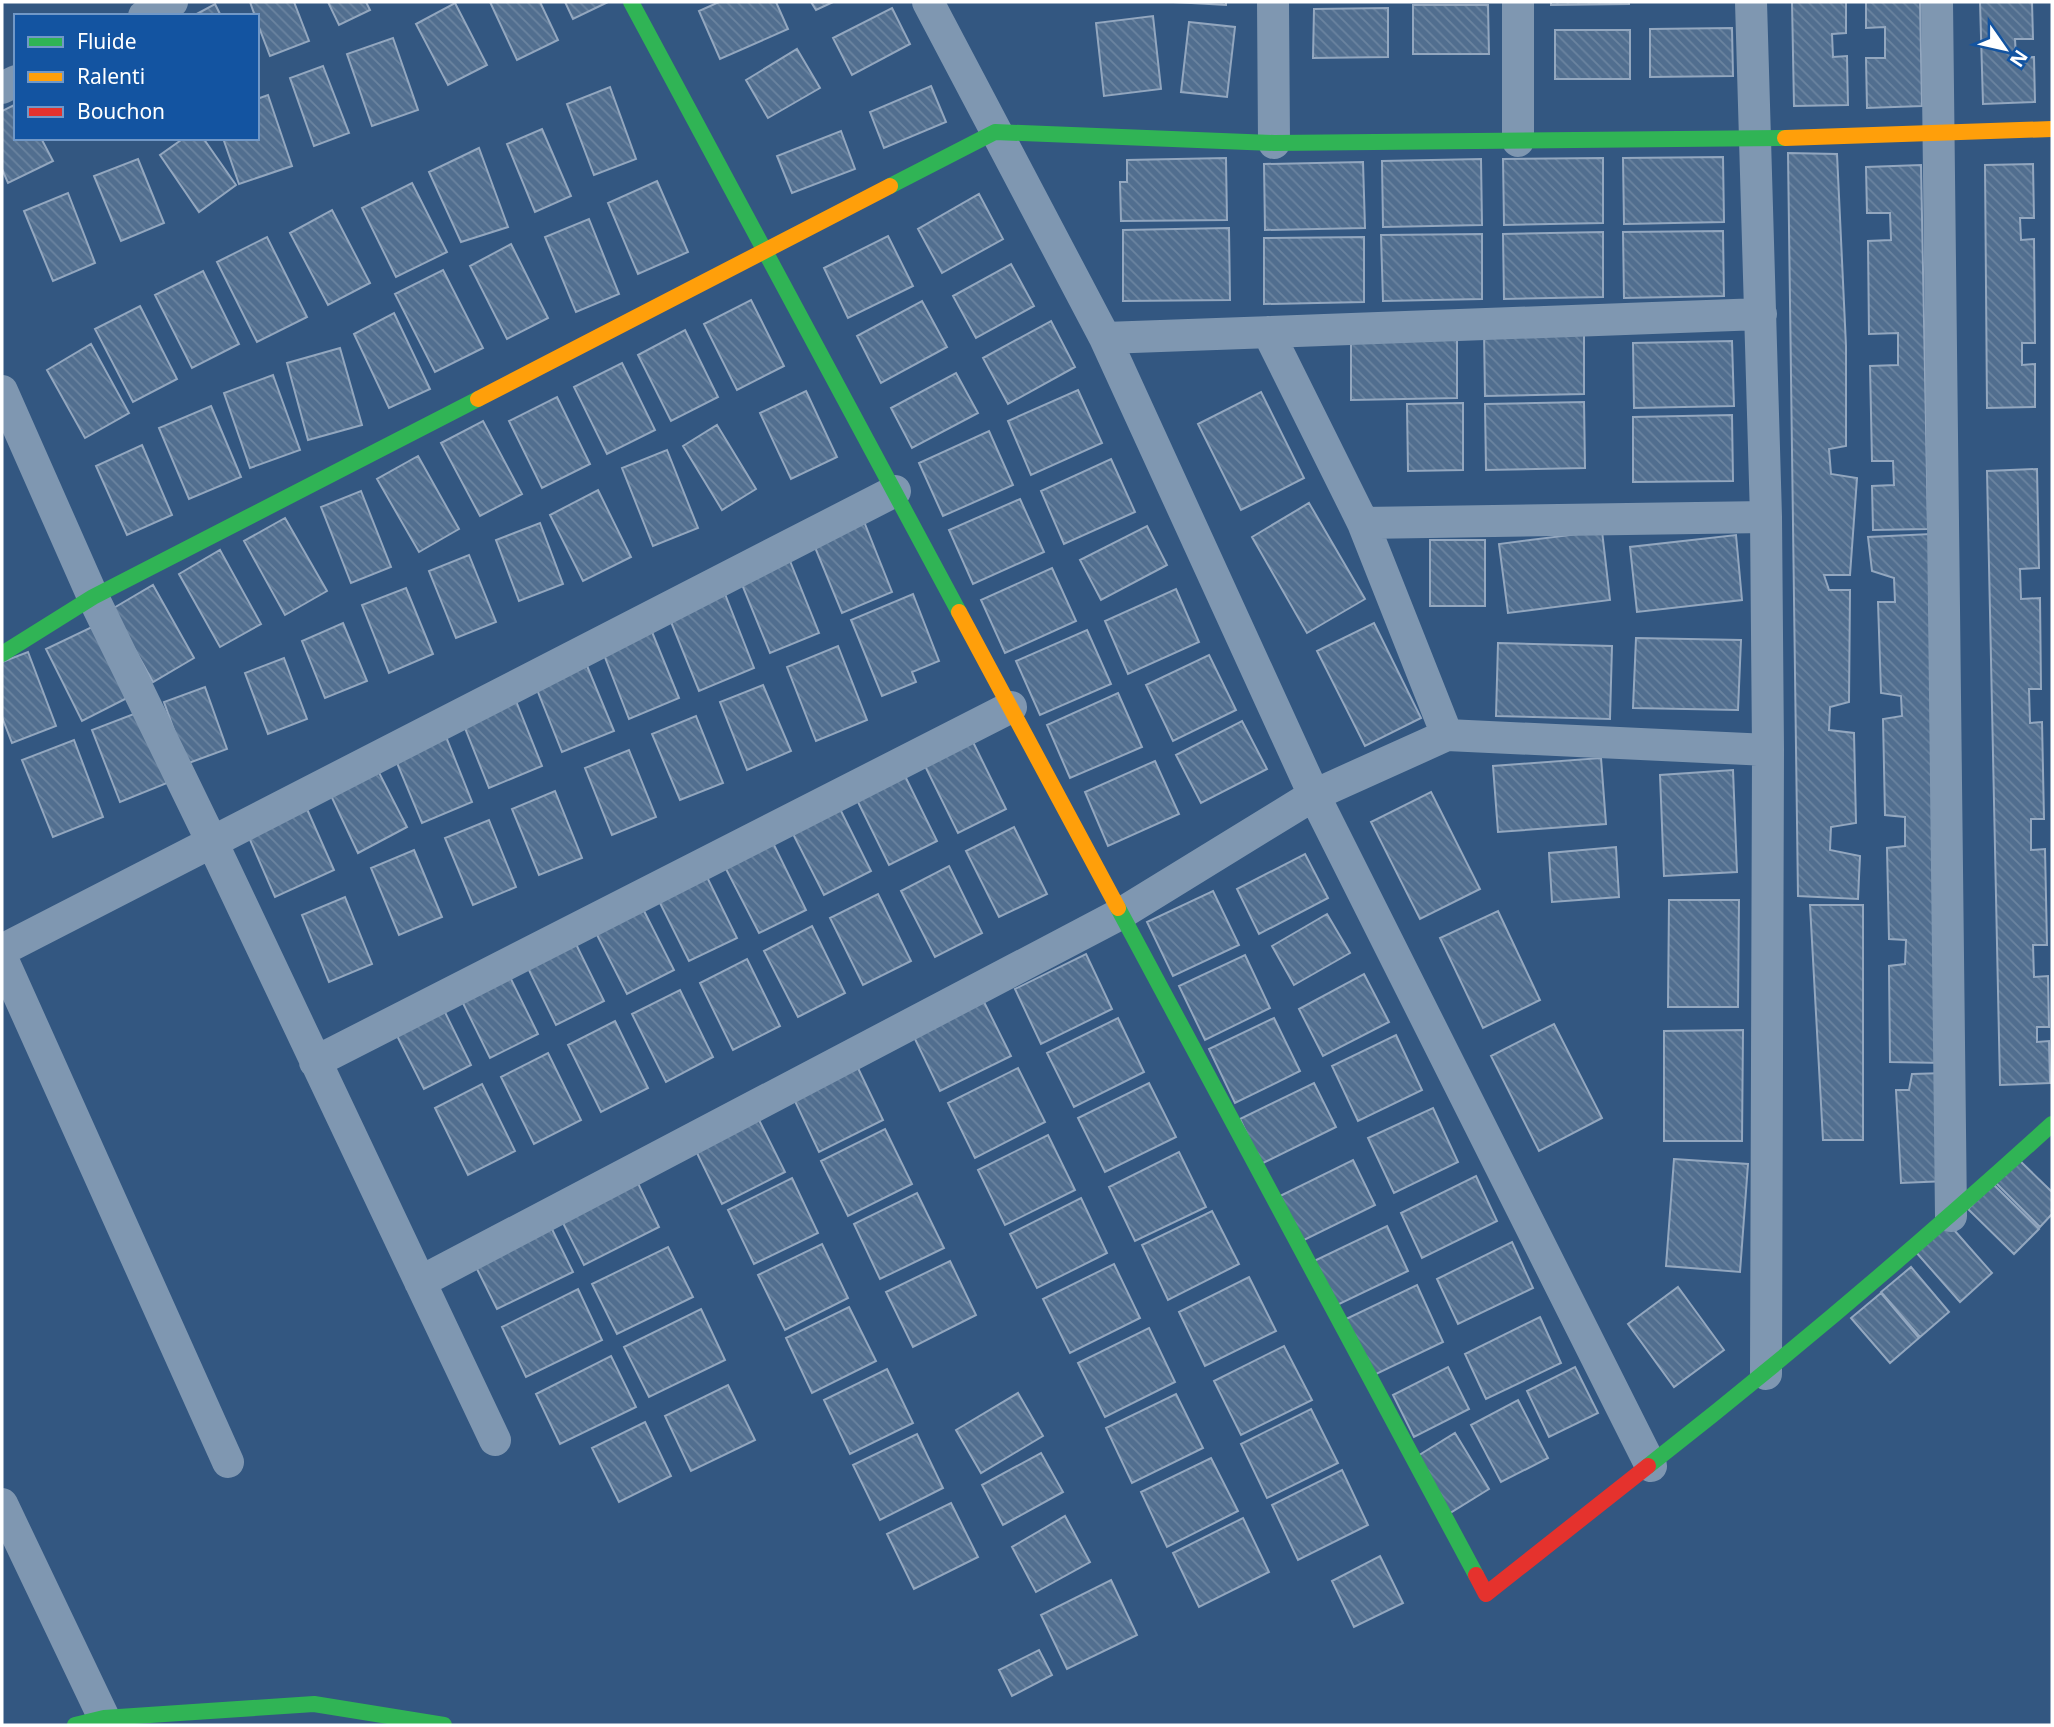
<svg xmlns="http://www.w3.org/2000/svg" width="2054" height="1727" font-family="'Noto Sans',sans-serif">
<style>
.building{fill:url(#building-back-hatch);stroke:#93a7bf;stroke-width:2}
.lines{fill:none;stroke-linecap:round;stroke-linejoin:round}
.street{stroke:#7f97b1;stroke-width:32}
.fast{stroke:#30b455;stroke-width:16}
.slow{stroke:#ff9f0a;stroke-width:16}
.jam{stroke:#e5322d;stroke-width:16}
</style>
<defs>
<pattern id="building-back-hatch" width="6" height="6" patternUnits="userSpaceOnUse" patternTransform="scale(1.75)"><rect width="6" height="6" fill="#516e8f"/><path d="M-1 5l2 2M0 0l6 6M5-1l2 2" fill="none" stroke="#6b84a0"/></pattern>
</defs>
<rect width="100%" height="100%" fill="#335781"/>
<path class="building" d="M250 2H294L309 41 270 56 257 22V16H255Z
M328 2H366L370 10 339 25Z
M490 2H540L558 40 517 60Z
M565 2H608L573 19Z
M719 2H776L788 29 720 59 699 11Z
M811 2H833L816 10Z
M1173 2H1226V5Z
M1551 2H1629V4L1551 5Z
M1792 2H1846V33L1832 34 1833 57 1847 56 1848 105 1794 106Z
M1866 2H1920L1922 106 1867 108 1866 58H1885V27L1866 28Z
M1980 2H2032L2033 39H2015L2016 58 2034 57 2035 102 1983 104Z
M455 3 487 65 448 85 416 24Z
M215 4 221 16H193Z
M1413 5H1488L1489 54H1413Z
M892 8 910 44 852 75 833 38Z
M1388 8V57L1313 58 1314 9Z
M1153 16 1161 89 1104 96 1096 23Z
M1189 22 1235 27 1227 97 1181 92Z
M1732 28 1733 76 1650 77V29Z
M1555 30H1630V79H1555Z
M393 38 418 110 372 126 347 54Z
M797 49 820 88 768 118 746 80Z
M323 66 349 133 314 146 290 78Z
M931 86 946 122 884 148 870 112Z
M610 87 636 159 594 175 567 104Z
M268 95 292 166 239 184 223 138H257V99Z
M16 104V138H41L53 161 8 183 2 169V111Z
M542 129 571 196 535 212 507 144Z
M841 131 855 169 792 193 777 156Z
M184 138H203L236 185 199 212 160 155Z
M479 148 508 227 461 242 429 172Z
M1788 153 1837 154 1846 346V446L1829 449 1831 474 1857 478 1850 575H1824L1829 590H1850L1849 702 1830 707 1829 730 1854 733 1856 823 1831 827 1830 850 1860 856 1858 899 1798 896Z
M1723 157 1724 222 1624 224 1623 158Z
M1226 158 1227 220 1121 221 1120 182H1127V160Z
M1603 158V223L1504 225 1503 159Z
M138 159 164 223 121 241 94 176Z
M1481 159 1482 225 1383 227 1382 161Z
M1363 162 1365 228 1265 230 1264 164Z
M2033 164 2034 218H2020L2021 240 2034 239 2035 343H2022V365L2035 364V407L1987 408 1985 165Z
M1921 165 1928 529 1873 530 1872 486 1894 485 1893 461H1872L1870 366 1898 365V333L1869 334 1868 241 1891 240 1890 213H1867L1866 167Z
M657 181 688 252 638 274 608 203Z
M412 183 447 252 396 277 362 208Z
M68 193 95 263 53 281 24 211Z
M979 194 1003 239 942 273 918 229Z
M332 210 370 283 328 305 290 233Z
M589 219 619 294 576 312 545 237Z
M1229 228 1230 300 1123 301V230Z
M1723 231 1724 296 1624 298 1623 232Z
M1603 232V297L1504 299 1503 234Z
M1482 234V299L1383 301 1381 235Z
M888 236 913 286 848 318 824 268Z
M267 237 307 317 257 342 217 262Z
M1364 237V302L1264 304V238Z
M511 244 548 318 507 339 470 266Z
M1011 264 1034 306 976 338 953 296Z
M443 270 483 348 435 372 395 294Z
M203 271 239 344 192 368 155 295Z
M751 300 784 366 737 390 704 324Z
M922 301 947 347 881 383 857 336Z
M140 306 177 379 133 402 95 329Z
M394 313 430 389 389 408 354 334Z
M1051 321 1075 367 1008 404 983 358Z
M1584 329V394L1485 396 1484 330Z
M685 330 718 397 671 421 638 355Z
M1457 332V398L1351 400V334Z
M1732 341 1734 406 1634 408 1633 343Z
M91 344 129 413 85 438 47 370Z
M340 348 362 425 308 440 287 363Z
M622 363 655 430 607 454 574 387Z
M956 373 978 413 912 448 891 408Z
M273 375 300 450 250 468 224 393Z
M1078 390 1102 443 1031 475 1008 421Z
M806 391 837 457 791 479 760 413Z
M1261 392 1304 478 1241 510 1198 424Z
M557 397 590 464 542 488 509 421Z
M1584 402 1585 468 1486 470 1485 404Z
M1463 403V470L1408 471 1407 404Z
M211 406 241 477 189 499 159 428Z
M1732 415 1733 481 1633 482V417Z
M483 421 522 494 480 516 441 443Z
M717 425 756 489 722 510 683 446Z
M989 431 1013 485 943 516 919 463Z
M142 445 172 515 127 535 96 466Z
M667 450 698 528 653 546 622 468Z
M418 456 459 529 419 552 377 479Z
M1111 459 1135 512 1064 544 1041 491Z
M2037 469 2039 568 2020 569 2021 599 2040 598 2041 689H2029L2030 723 2042 722 2044 819H2031V850L2045 849 2047 945H2033L2034 977 2048 976 2049 1027H2037V1042L2049 1041 2050 1083 2000 1085 1987 471Z
M598 490 631 557 583 581 550 515Z
M361 491 391 567 351 583 321 507Z
M1020 499 1044 552 973 584 949 530Z
M1309 503 1365 599 1307 633 1252 537Z
M285 518 327 591 285 615 244 541Z
M863 519 892 592 842 613 812 540Z
M540 523 563 584 519 601 496 540Z
M1147 526 1167 565 1101 600 1080 560Z
M1602 531 1610 600 1508 613 1499 544Z
M1931 534 1943 1063 1890 1062 1889 966 1905 964 1906 940 1889 939 1887 848 1905 846V817L1885 815 1883 719 1902 716 1901 696 1881 693 1878 602H1895L1894 578 1872 571 1868 537Z
M1736 535 1742 600 1637 612 1630 547Z
M1430 540H1485V606H1430Z
M220 550 261 624 220 647 179 574Z
M469 555 496 622 456 638 429 571Z
M790 561 819 633 770 653 741 582Z
M1052 568 1076 621 1005 653 981 600Z
M153 585 194 658 153 682 112 609Z
M406 588 433 654 389 673 362 605Z
M1176 589 1199 642 1128 674 1105 621Z
M725 594 754 668 699 691 669 617Z
M913 594 939 661 912 672 916 682 882 696 851 620Z
M343 623 367 681 325 698 302 641Z
M1374 623 1421 718 1365 746 1317 651Z
M94 626 129 697 82 721 46 649Z
M650 627 679 698 629 719 601 647Z
M1087 630 1111 684 1040 715 1016 661Z
M1636 638 1741 640 1738 710 1633 708Z
M1498 643 1612 646 1610 719 1496 716Z
M838 646 867 720 816 741 787 667Z
M28 652 56 726 12 743 2 717V662Z
M1209 655 1236 710 1173 741 1146 685Z
M284 658 307 719 268 734 245 673Z
M585 661 614 731 562 752 534 682Z
M763 685 791 751 747 770 720 702Z
M205 687 227 749 186 764 164 702Z
M1118 693 1142 747 1070 778 1047 725Z
M514 696 542 766 489 788 461 718Z
M139 712 167 783 120 802 92 730Z
M696 716 723 783 680 800 652 734Z
M1242 721 1267 769 1201 803 1176 755Z
M443 729 472 802 422 823 392 751Z
M74 740 103 817 53 837 22 760Z
M973 742 1006 809 958 833 925 766Z
M629 750 656 817 612 835 585 768Z
M1601 758 1606 824 1498 832 1493 766Z
M373 761 407 827 358 853 326 785Z
M1155 761 1179 814 1108 846 1085 792Z
M1733 770 1737 872 1664 876 1660 775Z
M904 774 937 841 889 865 856 798Z
M555 791 582 858 539 875 512 809Z
M1431 792 1480 889 1420 919 1371 822Z
M303 800 334 870 275 897 244 826Z
M838 805 871 871 824 895 790 828Z
M489 820 516 887 473 905 445 838Z
M1014 827 1047 894 999 917 966 851Z
M773 843 806 910 759 933 725 867Z
M1616 847 1619 897 1552 902 1549 853Z
M414 850 442 917 399 935 371 868Z
M1305 854 1328 898 1259 934 1237 889Z
M949 866 982 933 935 957 901 891Z
M704 871 737 938 689 961 656 895Z
M1213 891 1239 945 1173 976 1147 922Z
M878 894 911 961 863 985 830 918Z
M345 897 372 964 329 982 302 915Z
M1669 900H1739L1738 1007H1668Z
M640 903 674 970 627 994 593 927Z
M1810 905H1863V1140H1823Z
M1498 911 1540 1000 1483 1028 1440 938Z
M1327 914 1350 953 1294 985 1272 946Z
M812 926 845 993 798 1017 764 951Z
M571 934 604 1001 556 1025 523 958Z
M1086 954 1112 1009 1041 1044 1015 989Z
M1245 955 1270 1008 1205 1040 1179 986Z
M747 959 780 1026 733 1050 700 983Z
M505 967 538 1034 490 1058 457 991Z
M1364 974 1389 1022 1323 1056 1299 1009Z
M680 990 713 1057 666 1082 632 1014Z
M438 998 471 1065 424 1089 390 1022Z
M984 1002 1011 1056 940 1091 914 1037Z
M1118 1018 1144 1072 1074 1107 1047 1053Z
M1274 1018 1300 1071 1235 1103 1209 1049Z
M615 1021 648 1088 601 1112 568 1045Z
M1554 1024 1602 1118 1539 1151 1491 1056Z
M1743 1030 1742 1141H1664V1031Z
M1396 1035 1422 1090 1358 1121 1332 1066Z
M548 1053 581 1120 534 1144 501 1077Z
M857 1066 883 1120 819 1152 793 1097Z
M1018 1068 1045 1122 975 1158 948 1103Z
M1945 1073 1947 1181 1901 1183 1896 1090H1909L1912 1074Z
M1149 1083 1176 1137 1105 1172 1078 1118Z
M1314 1083 1336 1127 1261 1164 1240 1119Z
M482 1084 515 1151 468 1175 435 1108Z
M1433 1108 1458 1162 1394 1193 1368 1138Z
M758 1118 785 1172 722 1204 695 1149Z
M885 1129 912 1184 848 1216 821 1161Z
M1048 1135 1075 1190 1005 1225 978 1170Z
M1179 1152 1206 1207 1135 1241 1109 1187Z
M2017 1158 2052 1192V1214L2040 1227 1994 1181Z
M1674 1159 1748 1164 1740 1272 1666 1266Z
M1353 1160 1375 1205 1300 1242 1278 1197Z
M1476 1176 1497 1221 1422 1258 1401 1213Z
M635 1177 659 1227 584 1265 559 1215Z
M792 1178 818 1233 754 1264 728 1210Z
M1993 1184 2039 1229 2014 1254 1968 1209Z
M917 1193 944 1248 880 1279 854 1224Z
M1081 1198 1107 1253 1037 1288 1010 1234Z
M1212 1211 1239 1264 1168 1300 1142 1245Z
M548 1221 573 1272 497 1309 472 1259Z
M1947 1222 1992 1273 1960 1302 1915 1251Z
M1387 1226 1408 1271 1333 1307 1312 1262Z
M1512 1242 1533 1288 1458 1324 1437 1279Z
M822 1244 848 1298 785 1330 758 1275Z
M668 1247 693 1297 617 1334 592 1284Z
M950 1261 976 1315 913 1347 886 1292Z
M1114 1264 1140 1318 1070 1353 1043 1299Z
M1911 1267 1949 1312 1920 1337 1881 1292Z
M1249 1277 1276 1331 1205 1366 1179 1312Z
M1417 1285 1443 1342 1372 1376 1346 1319Z
M1678 1287 1724 1350 1674 1387 1628 1324Z
M578 1289 602 1340 526 1377 502 1327Z
M1881 1293 1919 1338 1890 1363 1851 1318Z
M849 1307 876 1361 812 1393 786 1338Z
M701 1309 725 1360 649 1397 624 1347Z
M1540 1317 1561 1363 1486 1399 1465 1354Z
M1149 1328 1175 1382 1105 1417 1078 1363Z
M1284 1346 1312 1400 1241 1435 1214 1381Z
M611 1356 636 1407 560 1444 536 1394Z
M1448 1367 1469 1409 1414 1437 1393 1395Z
M1575 1367 1598 1413 1549 1437 1527 1391Z
M887 1369 913 1423 850 1454 824 1400Z
M728 1385 755 1440 691 1471 665 1416Z
M1018 1393 1043 1436 981 1473 956 1430Z
M1176 1394 1203 1448 1132 1483 1106 1428Z
M1518 1400 1548 1458 1501 1482 1471 1425Z
M1311 1409 1338 1463 1267 1498 1241 1444Z
M645 1422 671 1476 619 1502 592 1448Z
M1455 1433 1489 1489 1450 1513 1416 1457Z
M917 1434 943 1488 880 1520 853 1465Z
M1041 1453 1063 1492 1003 1525 982 1485Z
M1211 1458 1238 1511 1167 1547 1141 1492Z
M1342 1470 1368 1525 1298 1560 1272 1505Z
M951 1503 978 1557 914 1589 887 1534Z
M1065 1516 1090 1562 1036 1592 1012 1547Z
M1243 1518 1269 1572 1199 1607 1173 1553Z
M1380 1556 1403 1603 1354 1627 1332 1581Z
M1111 1580 1137 1635 1067 1669 1041 1615Z
M1039 1650 1052 1675 1012 1696 999 1670Z"/>
<g class="lines">
<path class="street" d="M928 2 1105 338 1314 795 1651 1466
M1273 2 1274 143
M1518 2V141
M1751 2 1766 517 1768 750 1766 1374
M1937 2 1951 1216
M144 16 172 2
M2 88 16 81
M1268 332 1363 523 1447 735
M1105 338 1761 314
M2 391 93 597 212 842 495 1440
M1363 523 1766 517
M2 950 895 491
M2 958 228 1462
M315 1062 1011 707
M420 1282 1122 913 1314 795 1447 735 1768 750
M2 1504 104 1718"/>
<path class="fast" d="M631 2 959 612
M890 186 995 132 1274 143 1785 138
M2 654 93 597 478 399
M1118 908 1476 1575
M1648 1466C1787 1357 1921 1243 2052 1124
M75 1725 104 1718 314 1704 444 1725"/>
<path class="slow" d="M1785 138 2052 129
M478 399 890 186
M959 612 1118 908"/>
<path class="jam" d="M1476 1575 1486 1594 1648 1466"/>
</g>
<rect width="2054" height="1727" fill="none" stroke="#ffffff" stroke-width="7"/>
<rect x="14" y="14" width="245" height="126" fill="#1354a1" stroke="#7198c7" stroke-width="2"/>
<rect x="28" y="37" width="35" height="10" fill="#30b455" stroke="#7198c7" stroke-width="2"/>
<text x="77" y="49" font-size="21" fill="#ffffff">Fluide</text>
<rect x="28" y="72" width="35" height="10" fill="#ff9f0a" stroke="#7198c7" stroke-width="2"/>
<text x="77" y="84" font-size="21" fill="#ffffff">Ralenti</text>
<rect x="28" y="107" width="35" height="10" fill="#e5322d" stroke="#7198c7" stroke-width="2"/>
<text x="77" y="119" font-size="21" fill="#ffffff">Bouchon</text>
<g transform="translate(2005 49) rotate(124)" stroke="#1354a1" stroke-width="5" paint-order="stroke">
<path d="M0-5L12 26L0 18L-12 26Z" fill="#ffffff"/>
<text y="-10" font-size="19" font-weight="bold" text-anchor="middle" fill="#ffffff">N</text>
</g>
</svg>
